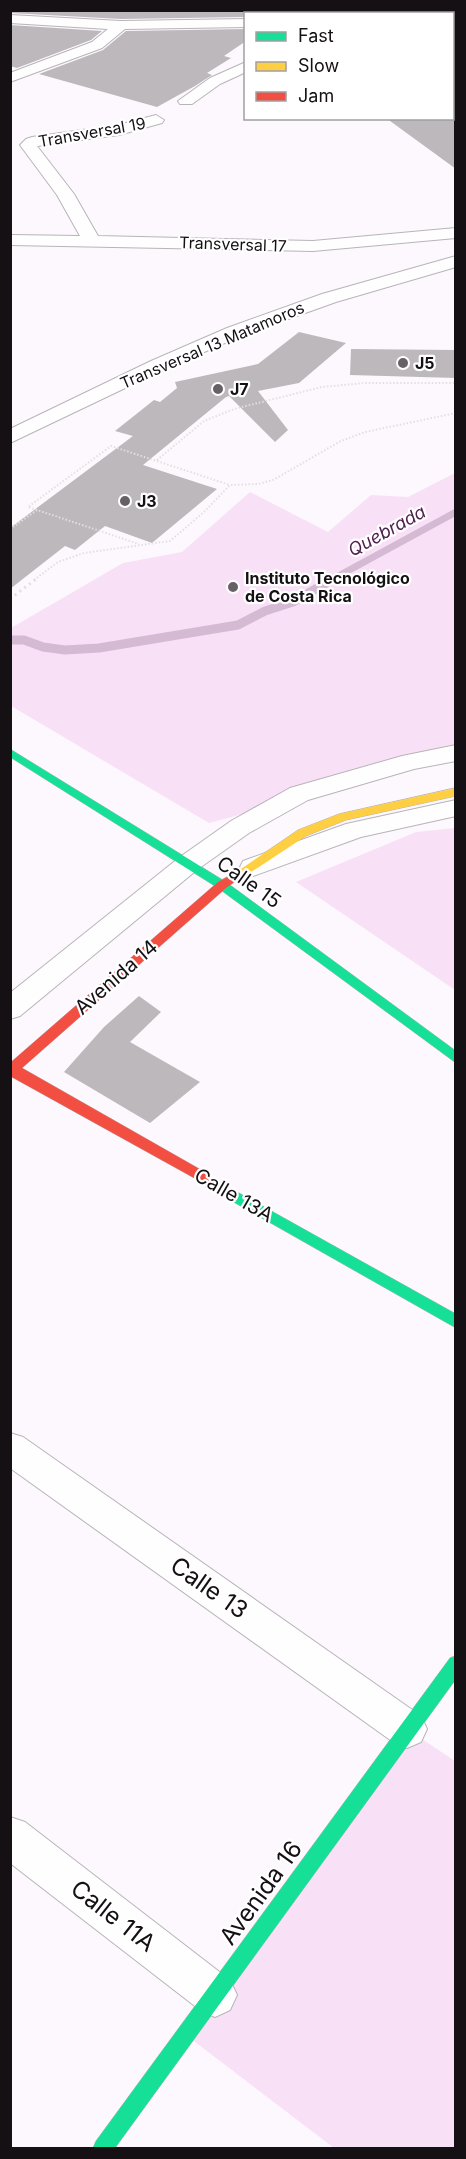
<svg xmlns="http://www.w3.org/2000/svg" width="466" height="2159" font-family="Inter,sans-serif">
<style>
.green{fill:#f8e1f6}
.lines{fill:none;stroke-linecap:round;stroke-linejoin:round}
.stream-far1{stroke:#d4bad3;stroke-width:7}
.stream{stroke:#d4bad3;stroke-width:9}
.building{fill:#bcb8bc}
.street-casing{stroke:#b8b4b8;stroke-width:2}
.fast-casing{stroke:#b8b4b8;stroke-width:1}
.slow-casing{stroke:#b8b4b8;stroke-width:1}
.jam-casing{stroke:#b8b4b8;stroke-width:1}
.path-far1{stroke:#e1e0e1;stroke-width:2;stroke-dasharray:1.5 2;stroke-linecap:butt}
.path{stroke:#e1e0e1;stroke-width:3;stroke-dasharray:2 4;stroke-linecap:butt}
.street{fill:#fffeff;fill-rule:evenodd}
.fast{fill:#16e098;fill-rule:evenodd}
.slow{fill:#ffcf43;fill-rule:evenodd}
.jam{fill:#f24e42;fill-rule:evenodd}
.poi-dot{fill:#666166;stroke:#fff;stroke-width:2}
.labels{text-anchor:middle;stroke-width:4.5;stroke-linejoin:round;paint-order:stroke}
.far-street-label{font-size:16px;fill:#141014;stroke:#fff}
.far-poi-label{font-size:16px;font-weight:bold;fill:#141014;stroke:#fff;text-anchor:start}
.far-water-label{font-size:18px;font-style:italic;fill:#4e214e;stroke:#fff}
.street-label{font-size:20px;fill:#141014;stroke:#fff}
.near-street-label{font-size:24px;fill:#141014;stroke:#fff}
</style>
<rect width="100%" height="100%" fill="#fdf8fd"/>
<path class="green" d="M455 473V757L209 823 11 706V628L123 563 182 552 250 492 328 532 371 495 408 497Z
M455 828V990L296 882 416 832Z
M407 1729 455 1761V2148H334L186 2035Z"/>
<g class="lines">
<path class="stream-far1" d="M331 580 456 512"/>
<path class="stream" d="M10 640H24L43 647 65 650 99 648 238 625 265 611 293 602 333 579"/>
</g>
<path class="building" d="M10 10H290L286 14H246V17L121 19 10 13Z
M10 25 102 31 91 40 17 68 10 66Z
M246 29V41L224 56 231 58 207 73 212 75 195 86 157 107 39 74 103 50 126 31Z
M386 118H456V169Z
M299 332 346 343 299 383 258 391 288 430 275 442 229 396 226 397 143 465 217 489 152 543 105 526 75 550 65 546 10 589V528L133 436 115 431 154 400 160 402 177 388 175 382 258 364Z
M351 349 456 350V378L350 375Z
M139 996 161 1012 130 1042 200 1082 150 1123 64 1072 104 1027Z"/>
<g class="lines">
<g class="street-casing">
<path id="street" d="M10 15 121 21 246 19V27L125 29 102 48 10 82V73L92 42 108 29 10 23Z
M246 62V72L220 84 192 104H180L178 101 210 78Z
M452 102 456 103V115L452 114Z
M156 115 164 120 162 123 119 135 37 146 74 194 98 236 313 241 456 228V238L313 251 10 245V235L80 236 57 195 20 145 26 139 32 137 118 125Z
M456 256V267L336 302 241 336 165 369 10 443V429L151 361 227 328 322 294Z
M456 745V761L414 769 308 800 249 833 198 869 20 1016 10 1019V993L180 857 231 821 290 788 402 756Z
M456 800V816L361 837 253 876 243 873 240 867 243 861 346 824Z
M10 1433 23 1437 421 1716 427 1729 421 1742 407 1748 393 1742 10 1468Z
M10 1817 25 1822 230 1980 237 1995 230 2010 215 2017 200 2010 10 1863Z"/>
</g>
<g class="fast-casing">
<path id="fast" d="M10 749 226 882 456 1051V1063L218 888 10 757Z
M205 1174 456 1314V1328L200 1183 198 1179 200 1175Z
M456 1656V1679L115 2148H93L96 2141 450 1658Z"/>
</g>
<g class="slow-casing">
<path id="slow" d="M456 788V796L346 820 306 836 242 878 238 879 232 875 298 830 339 814Z"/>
</g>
<g class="jam-casing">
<path id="jam" d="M238 871 244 875 226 888 22 1068 210 1175 212 1179 210 1183 205 1184 10 1076V1063L218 882Z"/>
</g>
<path class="path-far1" d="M157 460 204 421 234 409 322 387 365 383H456
M37 510 28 507 111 446 230 485
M10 529 37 510 139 544
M34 580 58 562 84 553 170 541 204 512 230 485 258 484 273 480 341 441 365 432 456 413"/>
<path class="path" d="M10 599 36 579"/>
<use href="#street" class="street"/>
<use href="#fast" class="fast"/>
<use href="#slow" class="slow"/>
<use href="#jam" class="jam"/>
</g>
<g class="poi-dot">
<circle cx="403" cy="363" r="6"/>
<circle cx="218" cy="389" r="6"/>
<circle cx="125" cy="501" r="6"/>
<circle cx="233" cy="587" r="6"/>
</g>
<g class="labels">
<g class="far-street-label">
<text transform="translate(92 132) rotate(-10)" y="6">Transversal 19</text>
<text transform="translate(233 244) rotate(2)" y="6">Transversal 17</text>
<text transform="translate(212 345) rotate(-23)" y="6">Transversal 13 Matamoros</text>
</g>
<g class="far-poi-label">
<text x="415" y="369">J5</text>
<text x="230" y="395">J7</text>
<text x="137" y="507">J3</text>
<text x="245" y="584">Instituto Tecnológico<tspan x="245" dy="18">de Costa Rica</tspan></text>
</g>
<g class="far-water-label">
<text transform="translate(387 531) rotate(-29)" y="6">Quebrada</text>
</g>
<g class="street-label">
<text transform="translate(249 882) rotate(36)" y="7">Calle 15</text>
<text transform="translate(116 977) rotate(-41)" y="7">Avenida 14</text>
<text transform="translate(234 1195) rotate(30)" y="7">Calle 13A</text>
</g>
<g class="near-street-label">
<text transform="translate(209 1588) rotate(35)" y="8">Calle 13</text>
<text transform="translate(261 1893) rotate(-54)" y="8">Avenida 16</text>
<text transform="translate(113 1916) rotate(38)" y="8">Calle 11A</text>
</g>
</g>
<rect width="466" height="2159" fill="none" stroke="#141014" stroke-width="24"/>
<rect x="244" y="12" width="210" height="108" fill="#ffffff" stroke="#a19fa1" stroke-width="1.5"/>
<rect x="256" y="32" width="30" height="9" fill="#16e098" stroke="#a19fa1" stroke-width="1.5"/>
<text x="298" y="42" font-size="18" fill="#141014">Fast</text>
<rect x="256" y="62" width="30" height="9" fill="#ffcf43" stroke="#a19fa1" stroke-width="1.5"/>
<text x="298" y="72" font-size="18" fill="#141014">Slow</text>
<rect x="256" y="92" width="30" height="9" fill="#f24e42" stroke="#a19fa1" stroke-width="1.5"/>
<text x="298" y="102" font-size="18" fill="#141014">Jam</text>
</svg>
